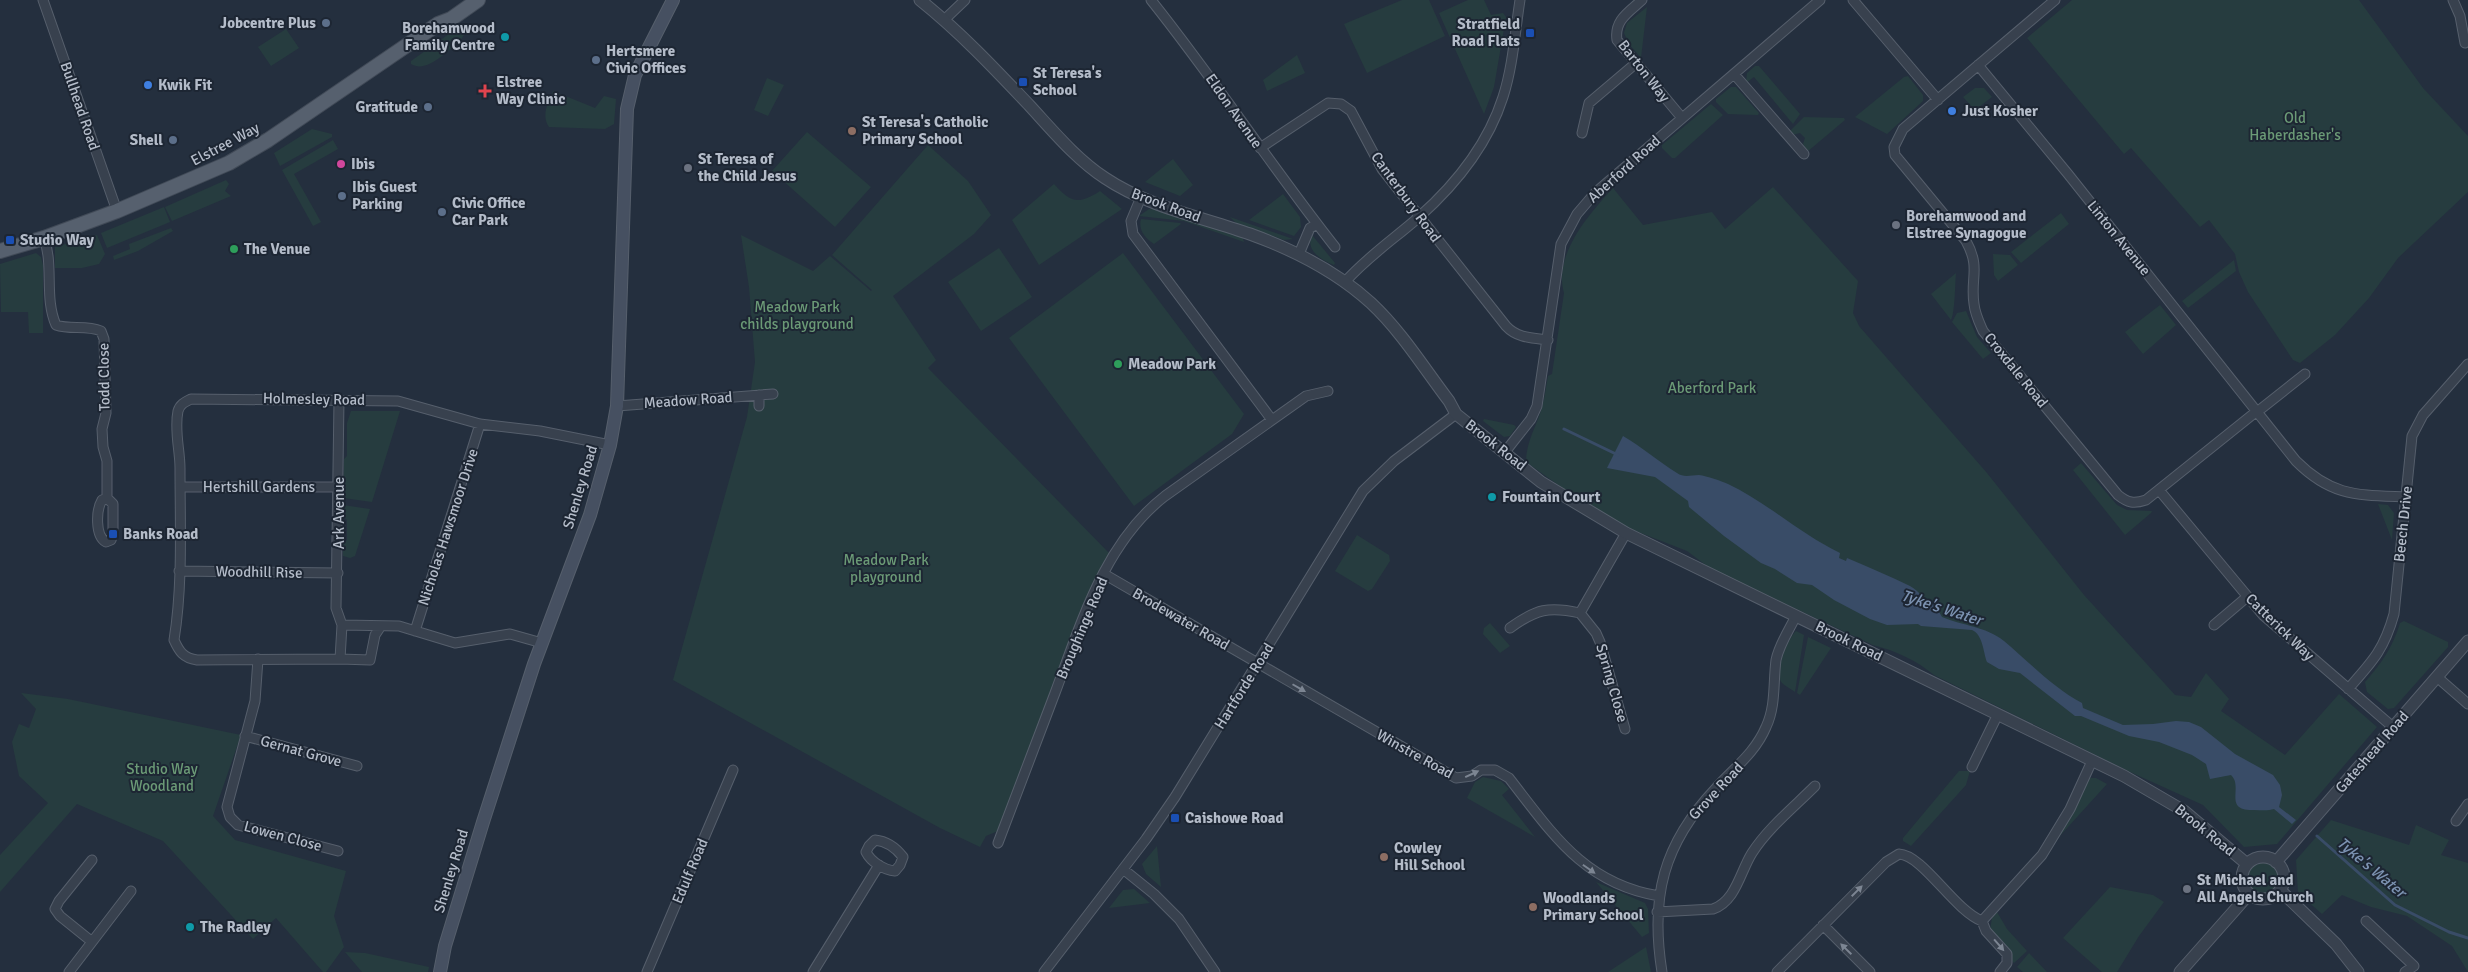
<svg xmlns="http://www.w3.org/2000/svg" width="2468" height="972" font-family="Signika,sans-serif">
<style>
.green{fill:#263c3f}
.water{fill:#394c67}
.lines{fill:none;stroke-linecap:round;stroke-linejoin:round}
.stream{stroke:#394c67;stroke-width:3}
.minor-casing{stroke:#565f6c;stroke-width:11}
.tertiary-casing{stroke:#565f6c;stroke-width:13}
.secondary-casing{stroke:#565f6c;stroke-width:14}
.primary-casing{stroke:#414a57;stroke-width:16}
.minor{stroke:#38414e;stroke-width:9}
.tertiary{stroke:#38414e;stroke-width:11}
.secondary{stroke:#465061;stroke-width:12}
.primary{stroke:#56606e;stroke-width:14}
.oneway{fill:#7c8592}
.service-dot{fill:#5c6f8a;stroke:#1d2633;stroke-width:2}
.transit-dot{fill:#1a4fb4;stroke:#1d2633;stroke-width:2}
.culture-dot{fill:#0f9aa8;stroke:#1d2633;stroke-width:2}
.shop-dot{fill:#3f7fe0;stroke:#1d2633;stroke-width:2}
.health-dot{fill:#e0444e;stroke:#1d2633;stroke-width:2}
.education-dot{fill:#8d6e63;stroke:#1d2633;stroke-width:2}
.hotel-dot{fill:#d1479c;stroke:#1d2633;stroke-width:2}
.worship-dot{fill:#6b7280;stroke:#1d2633;stroke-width:2}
.leisure-dot{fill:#2e9e5b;stroke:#1d2633;stroke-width:2}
.labels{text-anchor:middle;stroke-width:4;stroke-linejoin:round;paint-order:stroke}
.poi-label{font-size:15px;font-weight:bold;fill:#b4bcc9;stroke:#1d2633;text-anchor:start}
.street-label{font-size:15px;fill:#b4bcc9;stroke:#1d2633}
.park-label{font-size:15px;fill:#6b9a76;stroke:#1d2633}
.water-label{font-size:16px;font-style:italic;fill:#7c92b1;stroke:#1d2633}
</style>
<rect width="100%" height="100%" fill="#242f3e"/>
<path class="green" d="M1402 0H1429L1445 36 1367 73 1344 24Z
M1468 0H1484L1491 15 1503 13 1506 17 1494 87 1484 114 1439 13Z
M2072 0H2359L2423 88 2468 136V192L2398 258 2369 298 2335 335 2300 363 2293 360 2248 292 2239 272 2235 254 2209 220 2200 227 2131 148 2124 154 2027 38Z
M1647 7 1641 58 1629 44 1624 33 1627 23Z
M463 24 464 35 460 41C448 50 427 74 411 64V61Z
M286 29 299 48 271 66 258 47Z
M1297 55 1305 73 1267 91 1263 80Z
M1755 66H1759L1800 114 1793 124 1754 77 1746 83 1747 73Z
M1908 76 1923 95V101L1887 134 1855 117 1904 77Z
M767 78 784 85 768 116 754 110Z
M1731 87H1736L1759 113 1758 115 1728 114 1716 102V99Z
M1975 88H1984L1992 97 1975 110 1963 97Z
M553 91 595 108 604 96 616 99 614 124 605 129 549 127C541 116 548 102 553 91Z
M1711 104 1723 115 1675 158H1672L1662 148V145Z
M1804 117 1844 118 1845 120 1807 152 1803 144 1805 138 1800 133 1792 135 1788 133Z
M312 129 332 134V137L280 166 274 153Z
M807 132 871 187 835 227 772 171Z
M333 140 338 149 294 174 321 222 313 226 282 170Z
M928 145 968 181 991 215 974 234 893 296 936 360 928 368 1109 553 1084 604 998 831 986 836 980 847 940 828 673 680 747 417 755 362 749 287 741 235 813 271 830 256 871 291 872 290 832 255Z
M1173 159 1193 185 1180 196 1145 182Z
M226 180 229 184 225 191 231 196 172 221 165 207Z
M1054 184C1071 203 1078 205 1100 191L1122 209 1039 265 1012 220Z
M1773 187 1858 281 1853 313 1859 326 1987 473 2084 595 2175 695 2191 697 2206 673 2229 699 2221 711 2285 755 2339 694 2377 727 2277 844 2244 847 2203 805 2128 771 1934 675C1916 660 1896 651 1873 645L1711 569 1687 551 1628 528 1578 499 1526 462C1526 441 1537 426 1542 407 1545 397 1546 386 1548 376L1552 374 1564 293C1553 255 1589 214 1613 188L1643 225 1712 212 1725 229Z
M1283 194 1300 217 1301 227 1294 236 1249 220Z
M164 207 170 222 107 248 101 233Z
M1149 209H1155L1242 236 1244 242 1184 221 1139 216Z
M2061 213 2069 224 2021 263 2011 252Z
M1230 217 1293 239 1284 240 1236 223Z
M1141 219 1180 223 1181 224 1154 244C1145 238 1138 230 1141 219Z
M171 228 173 231 138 251 114 260 113 256 130 249 129 244Z
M97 235 105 254 99 264 82 268H55V247Z
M1312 235 1335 263 1334 265C1321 260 1305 250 1312 235Z
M999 248 1032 297 981 331 948 282Z
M36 253 41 257 43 265V333H29L28 312H1L0 264Z
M1123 253 1244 414 1232 434 1134 506 1009 338Z
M1993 254 2010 255 2018 265 1998 281 1994 275Z
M2234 260 2236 271 2188 308 2182 301Z
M1956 273C1955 285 1955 312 1951 320L1931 294Z
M2160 305 2176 325 2143 354 2125 332Z
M1966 311 1977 337 1991 353 1983 359 1952 322 1957 313Z
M351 411H400L372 502 343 498 344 459 347 456V423Z
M1484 419 1514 425 1516 427 1510 436 1504 437 1483 421Z
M2081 463 2117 505 2127 510 2152 511 2151 513 2125 535 2073 470Z
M2378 504 2388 505 2394 513 2392 540Z
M343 505 370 509 355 556 350 558 343 556V543L347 540V520L343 516Z
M1357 535 1389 555 1390 561 1372 589 1368 591 1335 571Z
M2404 621 2448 642V647L2394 708 2388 709 2367 692 2365 682C2381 664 2393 647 2400 623Z
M1490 623 1510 646 1500 653 1483 634 1484 628Z
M1796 631 1804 635 1795 692C1791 689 1785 686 1782 683 1773 674 1788 638 1796 631Z
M1808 637 1831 648 1800 695 1797 693Z
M21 693 68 699 241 735 213 816 235 840 346 871 334 916 344 947 326 972H323L276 918 253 939 163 841 77 804 0 892V855L48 803 19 776 12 742 19 724 29 728 36 709Z
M1959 771H1970L1966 785 1911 846 1903 841V838Z
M1483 777 1501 781 1509 789 1502 795 1535 837 1467 798 1475 782Z
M2089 778H2096L2107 784 2058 838Z
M2331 820 2409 845 2416 825 2449 840 2441 855 2468 863V972L2452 946 2407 916 2371 907 2342 895 2322 914 2298 893 2296 860Z
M1157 846 1161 887 1146 874 1142 864Z
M2248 878a15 15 0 1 1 30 0a15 15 0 1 1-30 0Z
M1596 882 1645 903 1648 909 1649 933 1642 937Z
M2110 887 2153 895 2164 902 2139 936 2117 972H2102L2063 938Z
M1134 889 1150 903 1109 908 1123 890Z
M1997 912 2007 929 2027 951 2014 963 2011 960 2009 948 1990 930 1992 918Z
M1646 947 1651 972H1608Z
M345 952 365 953 429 967 428 972H362Z
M2029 953 2047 972H2023L2017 967Z"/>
<path class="water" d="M1623 436C1642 447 1658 461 1677 473 1684 478 1691 475 1699 475 1707 476 1721 481 1728 484 1768 503 1800 534 1840 553L1839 558 1846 561 1847 558C1868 567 1890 576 1910 586 1920 591 1925 602 1935 605L1942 617C1963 626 1985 626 2004 641 2028 661 2053 688 2082 703L2083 708 2123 725 2153 724 2176 721 2189 722 2201 727 2235 754 2273 775 2280 785 2282 795 2279 807 2296 820 2292 824 2274 809C2268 811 2261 810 2254 810 2222 811 2244 787 2231 775L2210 779 2206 764 2192 755 2159 742 2129 736 2081 716H2075L2020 673 1999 669 1987 662C1983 651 1983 635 1972 630L1921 626 1918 624 1887 625 1870 619 1834 600 1812 585 1797 583 1775 569 1761 563 1724 536 1689 507 1688 501 1655 477 1607 468Z"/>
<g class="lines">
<path class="stream" d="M1564 429 1618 455
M2317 836 2395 905 2449 932 2468 938"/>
<g class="minor-casing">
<path id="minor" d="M43 0 117 211
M1151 0C1215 80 1271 166 1335 247
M1642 0C1629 12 1614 20 1617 40L1682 118
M1853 0 1938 100
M2055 0 1903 129 1894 147 1895 155 1966 241C1981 268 1970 278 1974 304 1975 314 1979 322 1983 331L2118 495C2128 503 2134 504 2146 500L2257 411
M2453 0 2460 16 2465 43
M944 20 965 0
M1978 65 2068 174 2296 461C2332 497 2358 495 2406 497
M1734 74 1804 154
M1582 133 1589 103 1635 64
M1260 148 1328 103 1341 104 1351 111 1382 169 1506 326C1517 338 1532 338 1548 340
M1141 197 1131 221 1133 234 1272 420
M44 238C54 266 44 298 56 325 70 330 86 325 101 331L104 339 106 413 102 429 103 447 107 461V498L113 504V534L111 540 106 542C95 536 96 510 102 500L107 498
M1299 254 1310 228 1317 224
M1345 282C1367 257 1394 239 1419 217 1455 185 1488 144 1503 97 1513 66 1515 32 1520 0
M759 395V406
M339 400 336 608 342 625 340 659 197 660C183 658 179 651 174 640 183 584 180 525 180 468 180 450 174 430 178 411 180 404 185 402 191 399L398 401 480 424 540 431 610 445
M617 406 773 394
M2257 412 2305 374
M1505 452 1531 419 1537 406 1561 244 1577 214 1595 193 1820 0
M180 487H338
M2159 490 2263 615 2394 728
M179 571 338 573
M1104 574 1456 778 1472 776 1481 770H1495L1509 778C1552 833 1584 884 1659 896
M342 625 399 626 455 643 510 634 542 643
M2214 625 2247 597
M1510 628C1536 609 1549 606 1580 613
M415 631 480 424
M258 659 255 701 227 807 230 817 238 825 338 851
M340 659 370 660 375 635 381 626
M2437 677 2468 704
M2348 689C2372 662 2384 650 2394 614L2412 436 2423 415 2468 364
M1625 729 1600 642 1596 633 1580 613 1626 533
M245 736 357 766
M1972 767 1998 714
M2456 821 2468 804
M875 840C886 841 896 848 903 857L900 865 895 871C884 870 871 862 866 852L869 846Z
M998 843C1017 793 1036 743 1055 693 1081 624 1104 543 1165 496L1306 396 1328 391
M1123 869 1154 894 1179 919 1215 972
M1657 912 1713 909C1736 901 1740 872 1752 853 1768 828 1794 807 1815 786
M2366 921 2414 966 2405 972
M1823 925 1870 972
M91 941 60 916 55 909 59 901 92 860
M69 972 131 891
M647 972 733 770
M813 972 879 865
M1044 972 1146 839 1175 797 1363 491 1394 461 1456 414
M1662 972C1650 897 1663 844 1716 788 1734 768 1755 753 1766 727 1776 706 1773 683 1776 660 1779 645 1789 630 1796 616
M1777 972 1886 862 1899 854C1923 855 1954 910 1982 921
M2000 972 2007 963V954L1986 931 1982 921 2042 855 2070 809 2092 761"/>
</g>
<g class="tertiary-casing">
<path id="tertiary" d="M920 0C960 32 994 68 1029 105 1053 131 1076 159 1105 178 1148 207 1202 217 1250 234 1294 250 1336 271 1371 303 1401 331 1424 368 1449 401L1456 414 1541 482 1626 533 2124 776 2184 811 2247 864
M2242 878a21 21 0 1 1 42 0a21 21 0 1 1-42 0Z
M2276 862 2468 641
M2280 890 2336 944 2358 972
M2180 972 2249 894"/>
</g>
<g class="secondary-casing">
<path id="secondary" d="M440 972 445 946 483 822 534 664 590 515 610 445 617 406 627 109 635 75 673 0"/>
</g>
<g class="primary-casing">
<path id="primary" d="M0 251 44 238 117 211 229 163 268 140 438 24 451 19 478 0"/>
</g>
<use href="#minor" class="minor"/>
<use href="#tertiary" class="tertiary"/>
<use href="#secondary" class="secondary"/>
<use href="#primary" class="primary"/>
</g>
<defs><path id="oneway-solid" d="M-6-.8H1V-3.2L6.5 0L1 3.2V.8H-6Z" transform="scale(1.25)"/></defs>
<g class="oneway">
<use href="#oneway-solid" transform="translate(1299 688) rotate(30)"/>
<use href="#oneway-solid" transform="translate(1472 774) rotate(-25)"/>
<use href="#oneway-solid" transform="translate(1589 869) rotate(35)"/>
<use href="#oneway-solid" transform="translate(1857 891) rotate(-45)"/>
<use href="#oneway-solid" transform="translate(1999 945) rotate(49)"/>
<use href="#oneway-solid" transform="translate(1846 949) rotate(-136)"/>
</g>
<g class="service-dot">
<circle cx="326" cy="23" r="5"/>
<circle cx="596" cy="60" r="5"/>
<circle cx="428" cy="107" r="5"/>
<circle cx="173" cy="140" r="5"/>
<circle cx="342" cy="196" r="5"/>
<circle cx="442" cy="212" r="5"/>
</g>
<g class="transit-dot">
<rect x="1525" y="28" width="10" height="10" rx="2.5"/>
<rect x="1018" y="77" width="10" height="10" rx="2.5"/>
<rect x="5" y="235" width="10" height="10" rx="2.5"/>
<rect x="108" y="529" width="10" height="10" rx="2.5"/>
<rect x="1170" y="813" width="10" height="10" rx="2.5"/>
</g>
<g class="culture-dot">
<circle cx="505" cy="37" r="5"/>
<circle cx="1492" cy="497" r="5"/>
<circle cx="190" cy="927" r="5"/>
</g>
<g class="shop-dot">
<circle cx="148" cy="85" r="5"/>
<circle cx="1952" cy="111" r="5"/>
</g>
<path class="health-dot" d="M482.5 83.5h5v5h5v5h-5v5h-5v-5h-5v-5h5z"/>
<g class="education-dot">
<circle cx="852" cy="131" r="5"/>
<circle cx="1384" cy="857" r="5"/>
<circle cx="1533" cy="907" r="5"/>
</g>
<circle class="hotel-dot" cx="341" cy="164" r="5"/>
<g class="worship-dot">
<circle cx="688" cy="168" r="5"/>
<circle cx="1896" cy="225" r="5"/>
<circle cx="2187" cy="889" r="5"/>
</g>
<g class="leisure-dot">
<circle cx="234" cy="249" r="5"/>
<circle cx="1118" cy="364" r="5"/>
</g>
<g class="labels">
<g class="poi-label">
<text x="316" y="28" text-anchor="end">Jobcentre Plus</text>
<text x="1520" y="29" text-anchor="end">Stratfield<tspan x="1520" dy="17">Road Flats</tspan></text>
<text x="495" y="33" text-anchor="end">Borehamwood<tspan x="495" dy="17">Family Centre</tspan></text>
<text x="606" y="56">Hertsmere<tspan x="606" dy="17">Civic Offices</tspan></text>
<text x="1033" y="78">St Teresa's<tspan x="1033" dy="17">School</tspan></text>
<text x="496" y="87">Elstree<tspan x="496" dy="17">Way Clinic</tspan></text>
<text x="158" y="90">Kwik Fit</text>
<text x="418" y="112" text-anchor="end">Gratitude</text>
<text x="1962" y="116">Just Kosher</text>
<text x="862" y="127">St Teresa's Catholic<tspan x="862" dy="17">Primary School</tspan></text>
<text x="163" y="145" text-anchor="end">Shell</text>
<text x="698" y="164">St Teresa of<tspan x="698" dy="17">the Child Jesus</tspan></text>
<text x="351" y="169">Ibis</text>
<text x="352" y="192">Ibis Guest<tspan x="352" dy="17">Parking</tspan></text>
<text x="452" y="208">Civic Office<tspan x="452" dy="17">Car Park</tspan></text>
<text x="1906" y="221">Borehamwood and<tspan x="1906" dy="17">Elstree Synagogue</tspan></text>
<text x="20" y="245">Studio Way</text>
<text x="244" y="254">The Venue</text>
<text x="1128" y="369">Meadow Park</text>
<text x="1502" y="502">Fountain Court</text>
<text x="123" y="539">Banks Road</text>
<text x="1185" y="823">Caishowe Road</text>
<text x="1394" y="853">Cowley<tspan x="1394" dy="17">Hill School</tspan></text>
<text x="2197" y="885">St Michael and<tspan x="2197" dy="17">All Angels Church</tspan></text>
<text x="1543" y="903">Woodlands<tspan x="1543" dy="17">Primary School</tspan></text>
<text x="200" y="932">The Radley</text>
</g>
<g class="street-label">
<text transform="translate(1644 71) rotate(52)" y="5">Barton Way</text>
<text transform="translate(80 106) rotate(71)" y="5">Bullhead Road</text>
<text transform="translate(1234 111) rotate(55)" y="5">Eldon Avenue</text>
<text transform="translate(225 144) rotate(-28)" y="5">Elstree Way</text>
<text transform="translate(1624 169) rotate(-42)" y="5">Aberford Road</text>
<text transform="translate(1406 197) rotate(54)" y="5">Canterbury Road</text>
<text transform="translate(1166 205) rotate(20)" y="5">Brook Road</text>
<text transform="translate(2119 238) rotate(51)" y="5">Linton Avenue</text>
<text transform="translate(2016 370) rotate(51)" y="5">Croxdale Road</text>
<text transform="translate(104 377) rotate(-91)" y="5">Todd Close</text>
<text transform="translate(314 399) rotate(1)" y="5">Holmesley Road</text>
<text transform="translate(688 400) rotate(-4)" y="5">Meadow Road</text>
<text transform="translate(1496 445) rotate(38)" y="5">Brook Road</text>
<text x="259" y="492">Hertshill Gardens</text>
<text transform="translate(580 487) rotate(-73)" y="5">Shenley Road</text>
<text transform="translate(339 513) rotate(-90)" y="5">Ark Avenue</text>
<text transform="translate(2403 524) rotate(-84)" y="5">Beech Drive</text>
<text transform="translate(448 527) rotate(-72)" y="5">Nicholas Hawsmoor Drive</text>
<text transform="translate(259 572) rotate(1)" y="5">Woodhill Rise</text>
<text transform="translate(1181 619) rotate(30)" y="5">Brodewater Road</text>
<text transform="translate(2280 627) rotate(44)" y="5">Catterick Way</text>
<text transform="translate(1082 628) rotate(-67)" y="5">Broughinge Road</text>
<text transform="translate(1849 641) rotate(26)" y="5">Brook Road</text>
<text transform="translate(1612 683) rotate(74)" y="5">Spring Close</text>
<text transform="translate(1244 686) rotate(-58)" y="5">Hartforde Road</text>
<text transform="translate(301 751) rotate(15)" y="5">Gernat Grove</text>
<text transform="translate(2372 752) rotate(-49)" y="5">Gateshead Road</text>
<text transform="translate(1415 754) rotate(29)" y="5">Winstre Road</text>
<text transform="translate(1716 791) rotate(-47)" y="5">Grove Road</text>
<text transform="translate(2205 830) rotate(39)" y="5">Brook Road</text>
<text transform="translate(283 836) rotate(15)" y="5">Lowen Close</text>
<text transform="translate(451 871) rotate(-73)" y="5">Shenley Road</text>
<text transform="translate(690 871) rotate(-67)" y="5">Edulf Road</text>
</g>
<g class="park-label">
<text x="2295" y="123">Old<tspan x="2295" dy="17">Haberdasher's</tspan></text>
<text x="797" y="312">Meadow Park<tspan x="797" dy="17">childs playground</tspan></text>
<text x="1712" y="393">Aberford Park</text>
<text x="886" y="565">Meadow Park<tspan x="886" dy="17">playground</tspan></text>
<text x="162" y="774">Studio Way<tspan x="162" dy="17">Woodland</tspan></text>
</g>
<g class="water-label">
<text transform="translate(1942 607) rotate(18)" y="6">Tyke's Water</text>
<text transform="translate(2372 867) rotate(40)" y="6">Tyke's Water</text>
</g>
</g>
</svg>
